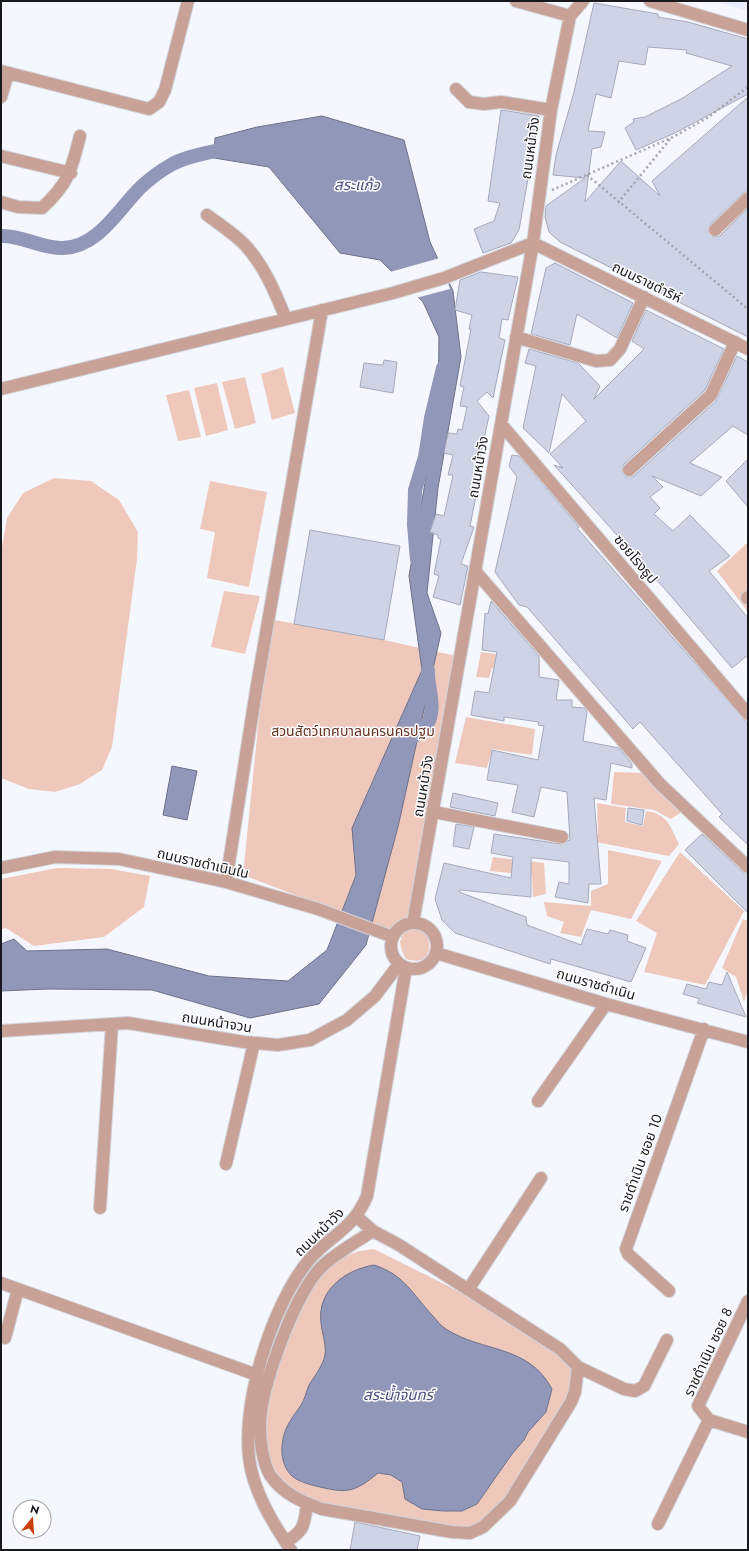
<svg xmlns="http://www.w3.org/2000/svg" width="749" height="1551" font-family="Jost,'Noto Sans Thai',sans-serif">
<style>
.built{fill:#eaedfd}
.green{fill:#efc8bc}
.water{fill:#9197b8;stroke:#6d718a}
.pier{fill:#f5f7ff}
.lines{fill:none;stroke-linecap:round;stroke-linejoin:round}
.canal{stroke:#9197b8;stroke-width:14}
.building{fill:#cfd3e6;stroke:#a5a9bb}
.minor-casing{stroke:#d2d3db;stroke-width:14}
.path{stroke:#a2a4ab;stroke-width:2.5;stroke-dasharray:2 3;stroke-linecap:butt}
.minor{stroke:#c8a296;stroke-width:12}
.labels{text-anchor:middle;stroke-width:3;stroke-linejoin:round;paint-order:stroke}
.street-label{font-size:14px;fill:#18191f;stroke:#fff}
.park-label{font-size:14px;fill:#643020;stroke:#fff}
.water-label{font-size:15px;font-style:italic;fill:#494f7f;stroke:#fff}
</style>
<rect width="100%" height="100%" fill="#f5f7ff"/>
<path class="built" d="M712 1H748V11Z"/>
<path class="green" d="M283 367 295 413 272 420 261 374Z
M245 377 256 423 235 429 222 382Z
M217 383 228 430 206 436 194 388Z
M189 390 201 437 178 441 166 395Z
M54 478 91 481 119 500 138 532 137 559 112 747 102 770 80 784 55 792 29 789 1 778V553L7 518 23 493Z
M210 481 267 492 249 587 207 578 215 532 200 529Z
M748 542V612L717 571Z
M224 591 260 596 245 654 211 647Z
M269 619 384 640 461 657 415 929 426 932C434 950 428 966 406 959L402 952 400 941 402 938 395 933 243 875Z
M481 652 540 660V675L492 668 489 678 476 677Z
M466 717 535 729 532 755 492 749 487 768 455 763Z
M614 772 643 773 682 812 671 819 654 810 611 804Z
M597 803 626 808 625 822 643 826 646 811C668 814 670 826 679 844L669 856 590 841V835L598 834Z
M608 850 662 861 631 919 591 910 581 937 560 933 564 922 547 916 544 902 591 906V891L608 884Z
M680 852 744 911 705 985 644 972 657 933 636 921Z
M493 857 544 863 546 894 533 897 532 875 490 871Z
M57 868 111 869 150 876 144 907 104 937 34 946 6 928 1 929V879Z
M743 919 748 921V990L744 1002 736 977 722 968Z
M374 1249 502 1313 559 1350 575 1369 574 1392 509 1500 470 1531 303 1501 269 1468 263 1411 303 1289 332 1261 359 1251Z"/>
<path class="water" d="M322 116 404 140 430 242 453 291 461 357 438 488 427 593 441 633 398 827 366 945 319 1004 250 1018 152 990 48 989 1 991V944L14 939 27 951 107 949 209 976 288 981 327 950 356 875 352 828 422 670 409 576 438 407 439 337 423 302 380 260 340 253 269 167 214 158 215 138 257 127Z
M172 766 197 771 187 820 163 815Z
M374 1265C405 1275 412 1294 433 1316 437 1321 441 1326 446 1329 483 1353 528 1344 552 1389L546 1412 528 1432 524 1440 512 1454 477 1504 462 1511H443L422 1509 405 1499 402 1482 391 1475 378 1473C356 1491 349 1494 320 1487 311 1485 299 1482 292 1476 278 1463 280 1438 289 1423 293 1416 297 1411 301 1405 305 1399 306 1392 309 1385 314 1377 321 1368 324 1359 328 1348 322 1334 321 1323 317 1290 345 1270 374 1265Z"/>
<path class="pier" d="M440 258 450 289 416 298 390 272Z"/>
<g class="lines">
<path class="canal" d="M1 236C22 235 42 249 63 248 99 247 119 208 142 186 150 179 160 171 169 166 184 156 214 151 233 148
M417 560 414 525 415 490 425 457 431 418 443 368
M406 742C412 737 422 732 426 726 438 709 427 688 428 670"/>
</g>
<path class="building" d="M594 3 658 14V17L688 22 748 39V94L675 133 636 150 625 128 634 122 633 119 645 117 681 99 732 66 686 53 687 50 648 47 645 65 619 61 611 98 596 94 588 131 605 132 601 147 592 149 585 202 621 161 660 196 652 181 748 97V191L743 193 710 225 708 231 713 237 720 236 748 208V337L560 242 549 232 545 217 546 206 585 178 553 175 556 155 574 92Z
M501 110 539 116 519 230 511 243 483 253 474 229 494 221 500 203 488 201Z
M555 263 633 303 617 338 577 314 570 345 531 334 546 268Z
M481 272 518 277 508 320 502 319 499 338 505 340 493 398 487 392 477 401 489 416 475 480 479 481 470 526 474 527 461 564 468 566 460 605 433 597 439 576 434 574 441 539 438 538V535L430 532 436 514 444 516 453 475H448L453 455 444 453 448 433 457 434 458 429 462 430 467 407 460 406 464 387 460 386 471 329H469L472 315 455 310 460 280Z
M646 310 724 349 705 390 624 464 622 471 626 477 634 476 716 401 737 356 748 362V435L733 426 690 463 722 477 701 496 652 476 663 487 650 497 660 508 654 514 673 531 690 515 730 556 709 571 748 618V655L732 668 665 589 624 545 625 544 554 465 563 468 550 454 586 421 562 394 549 453 523 428 536 366 525 363 529 349 578 363 600 386 594 399 644 349 632 341Z
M384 360 397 362 393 393 360 387 364 363 383 365Z
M512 455 519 456 579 527 577 528 748 724V845L719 817 722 814 640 722 633 729 527 607 519 605 495 572 517 477 509 466Z
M748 459V507L726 481Z
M310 530 400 546 384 640 294 624Z
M491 601 539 656V677L559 680 556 700H572V707L585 708 587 712 583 741 619 748 632 764V768L611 763 606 800 594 798 601 884H589L588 903 555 897 559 882 569 884V862L536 858H531V897L460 890 459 892 526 917 527 925 581 945 587 929 608 934 610 930 628 935 627 941 646 948 631 982 551 959 550 964 455 933 442 920 435 899 444 863 511 878 513 857 491 853 494 834 561 844 570 840 567 792 541 787 534 817 512 812 518 785 487 780 492 750 538 760 544 726 538 725 539 722 504 717V721L471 715 475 691 489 693 497 652 482 650 485 613 488 614Z
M453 793 498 803 495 816 450 807Z
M628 808 644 810 642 825 627 821Z
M456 824 474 827 469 849 453 846Z
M702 834 743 872 748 874V913L685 850Z
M727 972 746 1017 697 1003 700 999 683 994 687 984 706 989 709 982 722 985Z
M355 1522 420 1536 417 1550H350Z"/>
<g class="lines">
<g class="minor-casing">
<path id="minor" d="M516 1 570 16
M650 1 748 30
M1 71 149 109 159 102 165 90 188 1
M456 89 469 102 484 104 501 102 551 110
M1 97 8 73
M1 156 71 173
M1 202 18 207 42 208C69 183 71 171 80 136
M207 215C219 224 233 233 244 244 264 265 275 292 286 319
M715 230 748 198
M516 337 596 361 610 360 620 349 644 297
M1 389 393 293 444 278 533 243 748 349
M501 424 748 714
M629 470 711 395 735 342
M476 572 660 784 748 867
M747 598 748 597
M434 812 562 837
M1 868 55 857 119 859 226 882 318 909 393 937
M226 882 256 691 322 310
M391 946a23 23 0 1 1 46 0a23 23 0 1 1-46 0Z
M413 923 533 243 551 110 570 16 583 1
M436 953 606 1004 748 1042
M1 1031 128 1023 244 1042 278 1045 310 1040 347 1020 375 996 399 964
M538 1101 606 1004
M226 1164 254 1043
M100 1208 112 1024
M357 1217 373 1231 399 1245 560 1349 578 1367 575 1392 571 1402 510 1501 483 1527 470 1533 452 1532 322 1509C302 1502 283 1494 270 1475 263 1463 260 1442 260 1428 259 1390 293 1301 317 1272 326 1259 359 1240 373 1231
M1 1283 257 1375
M468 1290 541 1178
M669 1291 628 1254 626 1249 704 1029
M748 1301 698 1406 709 1420 748 1432
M5 1338 18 1289
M578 1367 624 1389 635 1391 644 1386 667 1340
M658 1524 709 1420
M286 1542C305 1530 304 1525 307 1504
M291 1550C274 1525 258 1499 251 1469 238 1411 271 1306 309 1260 330 1235 353 1230 367 1196L406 968"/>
</g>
<path class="path" d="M587 175 748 309
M552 190 671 138 707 118 748 87
M618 203 671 138"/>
<use href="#minor" class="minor"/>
</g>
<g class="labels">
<g class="street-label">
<text transform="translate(530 148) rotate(-82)" y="5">ถนนหน้าวัง</text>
<text transform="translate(647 282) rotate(26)" y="5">ถนนราชดำริห์</text>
<text transform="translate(478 467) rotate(-80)" y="5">ถนนหน้าวัง</text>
<text transform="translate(636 559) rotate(50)" y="5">ซอยโรงธูป</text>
<text transform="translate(423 786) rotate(-80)" y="5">ถนนหน้าวัง</text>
<text transform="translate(203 863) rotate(13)" y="5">ถนนราชดำเนินใน</text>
<text transform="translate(596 984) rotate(16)" y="5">ถนนราชดำเนิน</text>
<text transform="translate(217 1022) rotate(9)" y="5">ถนนหน้าจวน</text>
<text transform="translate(640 1163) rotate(-70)" y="5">ราชดำเนิน ซอย 10</text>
<text transform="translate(319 1232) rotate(-44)" y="5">ถนนหน้าวัง</text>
<text transform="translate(708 1352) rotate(-65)" y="5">ราชดำเนิน ซอย 8</text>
</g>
<g class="park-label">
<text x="353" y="736">สวนสัตว์เทศบาลนครนครปฐม</text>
</g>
<g class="water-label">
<text x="357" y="190">สระแก้ว</text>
<text x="398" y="1400">สระน้ำจันทร์</text>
</g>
</g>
<rect width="749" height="1551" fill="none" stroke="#18191f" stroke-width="4"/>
<g transform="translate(32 1519) rotate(17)"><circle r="19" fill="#ffffff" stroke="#a3a3a5"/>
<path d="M0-3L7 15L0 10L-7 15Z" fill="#c8410b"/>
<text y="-6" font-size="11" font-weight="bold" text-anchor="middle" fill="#18191f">N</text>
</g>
</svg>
